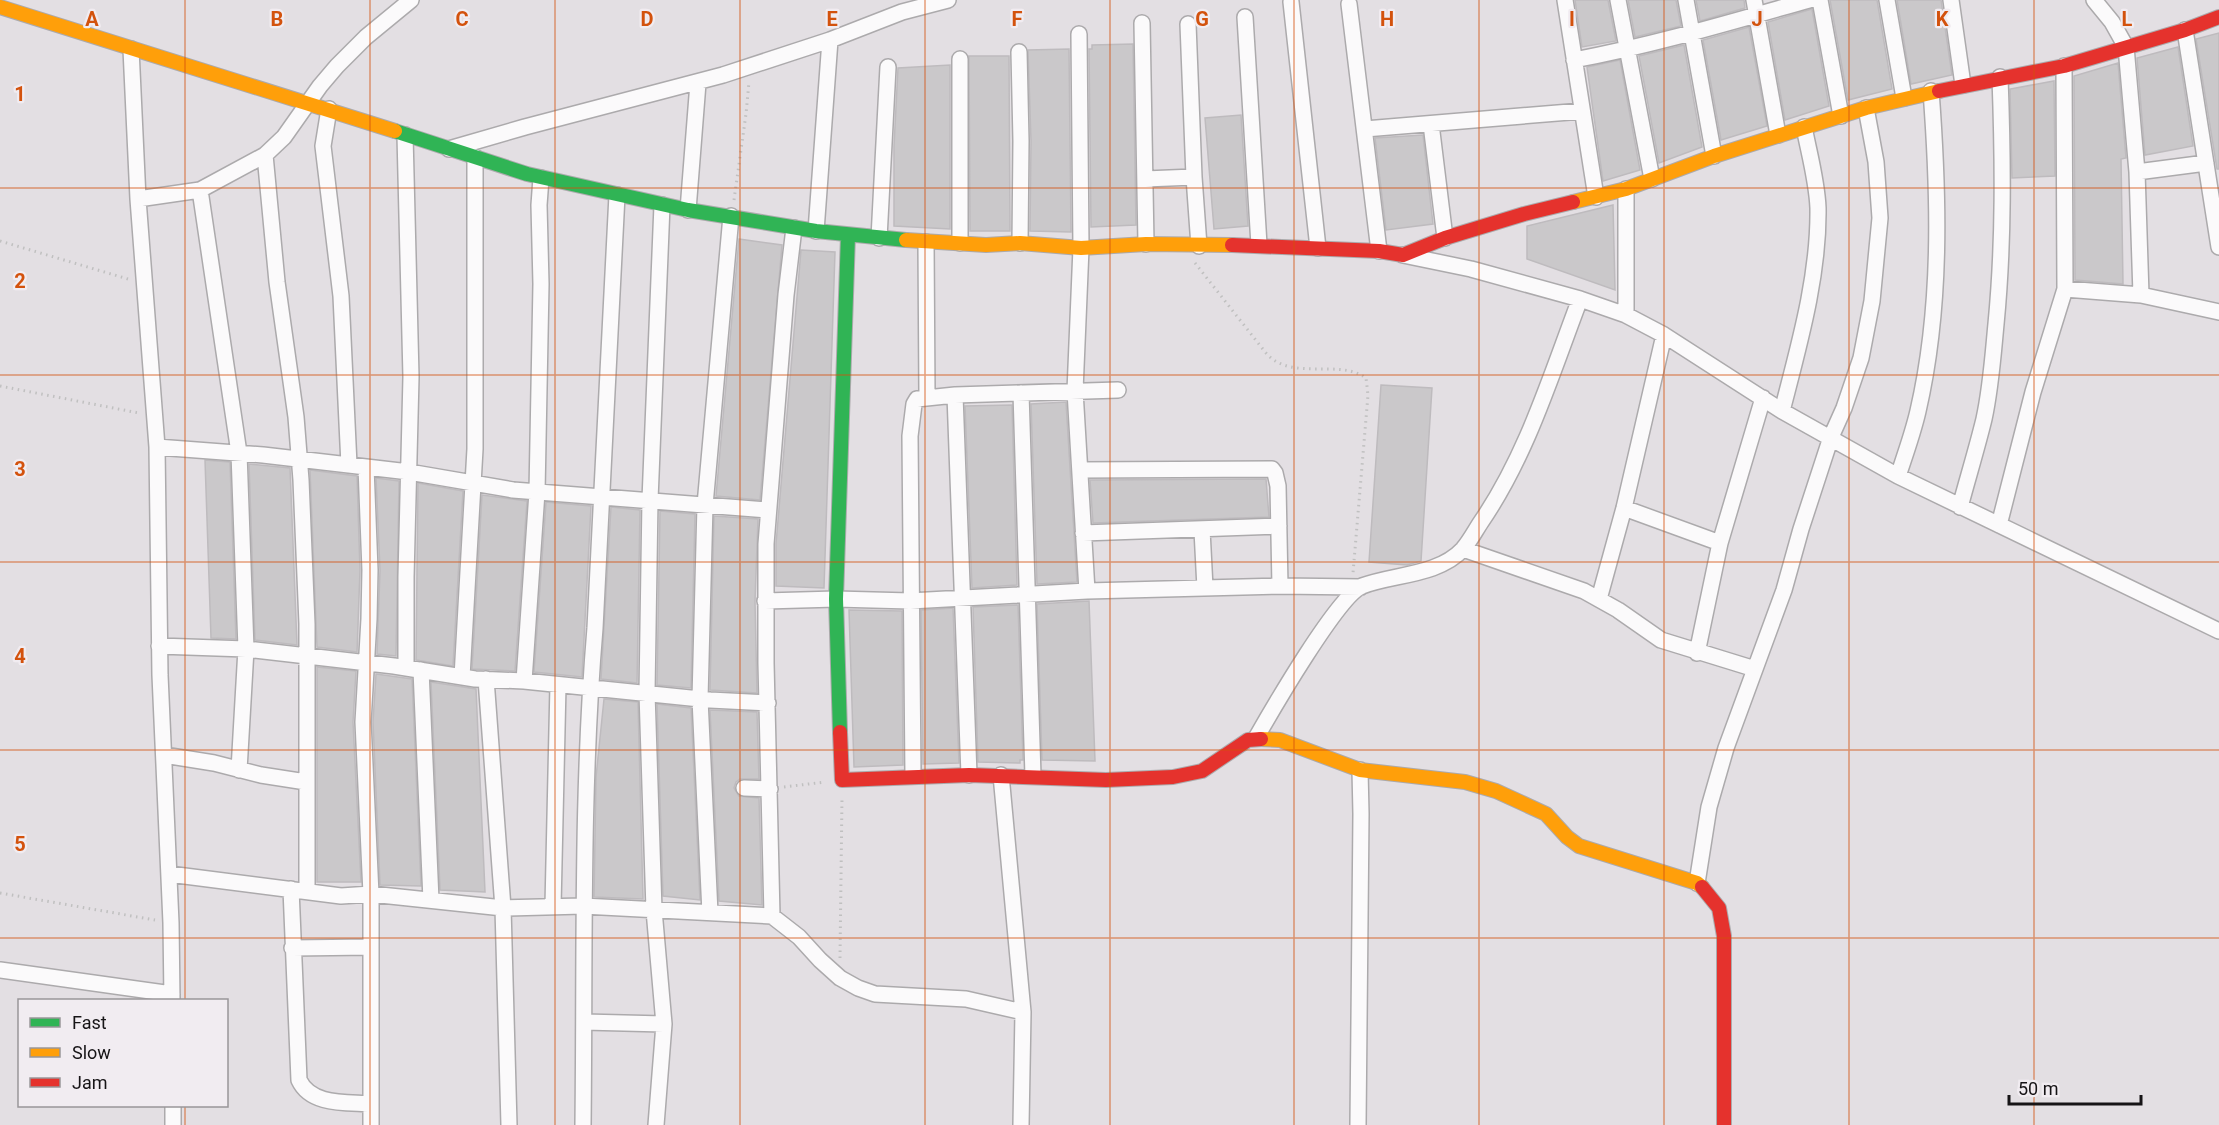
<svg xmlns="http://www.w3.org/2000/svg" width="2219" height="1125" font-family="Roboto,sans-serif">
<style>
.building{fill:#cac8ca;stroke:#bebbbe;stroke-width:1.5}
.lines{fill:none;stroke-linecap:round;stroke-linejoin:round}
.street-casing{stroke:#acaaac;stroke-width:18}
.fast-casing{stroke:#acaaac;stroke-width:16}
.slow-casing{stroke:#acaaac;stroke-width:16}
.jam-casing{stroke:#acaaac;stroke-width:16}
.path{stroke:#c0c0c0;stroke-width:3;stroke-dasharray:1.5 4.5;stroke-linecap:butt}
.street{stroke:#fbfafb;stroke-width:15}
.fast{stroke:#30b455;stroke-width:14}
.slow{stroke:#ff9f0a;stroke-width:14}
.jam{stroke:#e5322d;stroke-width:14}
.grid{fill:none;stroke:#d3520d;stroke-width:1.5;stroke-opacity:0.55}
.grid-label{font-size:20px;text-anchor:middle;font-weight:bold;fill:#d3520d;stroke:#f1ecf1;stroke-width:4.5;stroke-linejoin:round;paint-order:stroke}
</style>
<rect width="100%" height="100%" fill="#e3dfe3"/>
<path class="building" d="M1575 0H1608L1616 41 1582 47Z
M1628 0H1676L1681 26 1635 37Z
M1696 0H1744L1745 8 1700 21Z
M1830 0H1877L1892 89 1848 100Z
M1897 0H1941L1952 75 1911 84Z
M1812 9 1829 106 1785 120 1768 22Z
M1749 27 1767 126 1721 140 1703 40Z
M2219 33V169H2217L2196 39Z
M1133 44 1136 225 1091 227 1089 49H1092V45Z
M1684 45 1702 147 1659 163 1639 56Z
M2178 47 2193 146 2145 155 2137 58Z
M1069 49 1071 232 1030 231 1031 141 1028 50Z
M969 56H1009L1010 231H970Z
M1620 60 1640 170 1603 181 1587 67Z
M2118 63 2126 158 2121 159 2123 284 2075 280 2074 76Z
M950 65V229L894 226V146L898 68Z
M2054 81 2055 176 2012 178 2010 89Z
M1241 115 1248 226 1214 229 1205 118Z
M1423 135 1433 224 1386 230 1375 138Z
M1613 205 1615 290 1527 259V226Z
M739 239 782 245 760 500 716 496Z
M801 250 835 252 824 588 776 586V544Z
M1381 385 1432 388 1421 561 1407 565 1369 562Z
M1066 402 1077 582 1037 584 1031 404Z
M1012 405 1017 585 972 588 965 406Z
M205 460 230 462 236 639 211 638Z
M249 464 290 468 297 645 255 640Z
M310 470 357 476 360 570 357 652 317 647Z
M376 478 399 481 396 656 377 654 380 570Z
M1266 479 1269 517 1093 523 1090 480Z
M418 483 463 491 453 666 416 660Z
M482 495 527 501 515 671 472 669Z
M546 502 591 506 582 677 534 672Z
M611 507 640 510 637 683 601 679Z
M660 511 695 514 691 688 657 685Z
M714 516 758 519 755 601 757 693 710 690Z
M1089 601 1095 761 1042 760 1037 604Z
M1018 605 1023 760H1020V763L978 762 973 607Z
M953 608 959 763 923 764 921 610Z
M849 610 902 611 903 765 854 767Z
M317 667 356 671 353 722 361 882H317Z
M376 674 412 679 421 886 380 885 373 722Z
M431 682 476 689 485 892 440 890Z
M604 699 638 702 643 899 594 897 596 777Z
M657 704 691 708 700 900 663 896Z
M710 710 757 712 759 779H740L736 782 734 788 739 796 759 798 762 905 719 901Z"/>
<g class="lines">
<g class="street-casing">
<path id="street" d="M1565 0 1596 197
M1618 0 1652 179
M1686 0 1714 156
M1754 0 1778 135
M1820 0 1841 116
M1887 0 1904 98
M1951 0 1963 85
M1291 2 1318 248
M1349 4 1379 251
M1245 17 1259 245
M1142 23 1146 244
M1188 24 1194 177 1199 246
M2185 30 2219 247
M1079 34 1081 248 1075 391 1087 591
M131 49 138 199 157 447 160 675 171 923 172 1000
M1019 52 1021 141 1020 243
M1574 60C1654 45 1731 22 1809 0
M329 109 323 146 341 296 349 465
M1431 124 1445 238
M1365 129 1582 111
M405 135 411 377 406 577V668
M449 149 525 127 723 75 830 40 902 12 948 0
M265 155 277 282 296 417 301 480 307 624V891
M2137 172 2206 163
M1145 179 1194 177
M138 199 200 190
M688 210 698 83
M816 231 830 40
M879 238 888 67
M926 242 927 397
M960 243V59
M1403 255 1471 269 1580 299 1626 315 1664 335 1782 411 1898 476 2219 631
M2065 289 2141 295 2137 172 2126 47 2112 22 2094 0
M2141 295 2219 312
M1626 315V189
M1021 393 1033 776
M955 395 969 775
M1782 411C1799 345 1819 276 1818 208 1817 181 1809 153 1804 127
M157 447 263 455 409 472 513 490 767 510
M366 467 370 570 369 619 363 722 371 894V1125
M1080 470 1272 469 1275 473 1278 486 1280 586
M1898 476C1905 455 1913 433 1918 411 1942 307 1939 197 1931 91
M1960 507C1968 477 1977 448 1984 419 1991 387 1993 355 1996 324 2004 241 2003 160 2000 77
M1624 508 1720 543
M1999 525 2033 392 2065 289 2064 66
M1202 530 1205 588
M1083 533 1279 526
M1463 549 1584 591 1618 610 1661 640 1755 669
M1599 599 1624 508 1664 335
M765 601 836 599 910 601 1087 591 1280 586 1361 587
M159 646 246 649 394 666 475 679 524 681 710 700 768 703
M1697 653 1720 543 1763 398
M421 670 431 900
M462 677 475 449V157
M486 679 503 908 509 1125
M524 681 537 492 541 284 539 205 541 178
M1256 738C1272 710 1338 596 1362 586 1393 574 1438 576 1463 549 1470 541 1475 531 1481 522 1527 455 1551 375 1580 299
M164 755 214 763 261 775 306 782
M239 770 246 649 239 453 200 190 265 155 284 137 320 86 337 66 366 37 411 0
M1001 775 1023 1012 1021 1125
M913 776 910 436 914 404 917 399 955 395 1118 390
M744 788 770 789
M169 874 341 896 371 894 503 908 583 906 772 916 799 937 820 960 840 978 858 988 875 994 966 999 1023 1012
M1697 883 1709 807 1726 748 1784 590 1801 529 1831 437 1844 408 1861 358 1872 301 1880 218 1876 162 1866 108
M291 889 299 1080C311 1106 347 1102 371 1104
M553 906 558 685
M710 913 700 699 705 505 731 216
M772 916 766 663V544L786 295 794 228
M292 948 371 947
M0 970 172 994
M584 1022 664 1024
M173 1106V1125
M583 1125C585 959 581 794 595 628L617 195
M656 1125 664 1024 654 910 647 693 650 500 662 205
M1358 1125 1361 814 1360 770"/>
</g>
<g class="fast-casing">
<path id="fast" d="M395 131 527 174 688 210 816 231 906 240
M840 732 836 599 848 235"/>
</g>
<g class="slow-casing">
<path id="slow" d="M0 7 395 131
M1573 202 1626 189 1714 156 1866 108 1939 91
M906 240 986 245 1020 243 1081 248 1146 244 1232 245
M1261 739 1280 740 1360 770 1465 782 1496 791 1546 814 1567 837 1579 846 1697 883 1702 887"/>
</g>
<g class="jam-casing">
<path id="jam" d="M1939 91 2064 66 2185 30 2219 17
M1232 245 1379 251 1403 255 1445 238 1524 214 1573 202
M840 732 842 780 969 775 1106 780 1173 777 1202 771 1248 740 1261 739
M1702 887 1719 908 1724 936V1125"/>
</g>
<path class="path" d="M734 200 746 114 749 82
M0 241 128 279
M1195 263 1266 353C1291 382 1338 358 1366 378L1368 395 1353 573
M0 386 139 413
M784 787 825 782
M0 893 155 920
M840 958 842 797"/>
<use href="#street" class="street"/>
<use href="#fast" class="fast"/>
<use href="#slow" class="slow"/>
<use href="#jam" class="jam"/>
</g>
<path class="grid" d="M185 0V1000M370 0V1125M555 0V1125M740 0V1125M925 0V1125M1110 0V1125M1294 0V1125M1479 0V1125M1664 0V1125M1849 0V1125M2034 0V1125M0 188H2219M0 375H2219M0 562H2219M0 750H2219M0 938H2219M185 1106V1125"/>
<g class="grid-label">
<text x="92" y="26">A</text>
<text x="277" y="26">B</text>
<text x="462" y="26">C</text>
<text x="647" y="26">D</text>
<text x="832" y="26">E</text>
<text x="1017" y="26">F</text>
<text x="1202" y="26">G</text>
<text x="1387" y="26">H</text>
<text x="1572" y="26">I</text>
<text x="1757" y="26">J</text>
<text x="1942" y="26">K</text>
<text x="2127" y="26">L</text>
<text x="20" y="101">1</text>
<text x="20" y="288">2</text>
<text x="20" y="476">3</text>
<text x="20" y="663">4</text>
<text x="20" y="851">5</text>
</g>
<rect x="18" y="999" width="210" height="108" fill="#f1ecf1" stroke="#999699" stroke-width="1.5"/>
<rect x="30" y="1018" width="30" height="9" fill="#30b455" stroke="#999699" stroke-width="1.5"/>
<text x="72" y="1029" font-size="18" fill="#161416">Fast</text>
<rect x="30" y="1048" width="30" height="9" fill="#ff9f0a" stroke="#999699" stroke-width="1.5"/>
<text x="72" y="1059" font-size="18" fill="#161416">Slow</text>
<rect x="30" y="1078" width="30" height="9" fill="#e5322d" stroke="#999699" stroke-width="1.5"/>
<text x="72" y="1089" font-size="18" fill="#161416">Jam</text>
<path d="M2009 1095v9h132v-9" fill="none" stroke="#161416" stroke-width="3"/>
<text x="2018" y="1095" font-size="18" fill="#161416" stroke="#f1ecf1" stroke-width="4.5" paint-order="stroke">50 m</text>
</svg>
